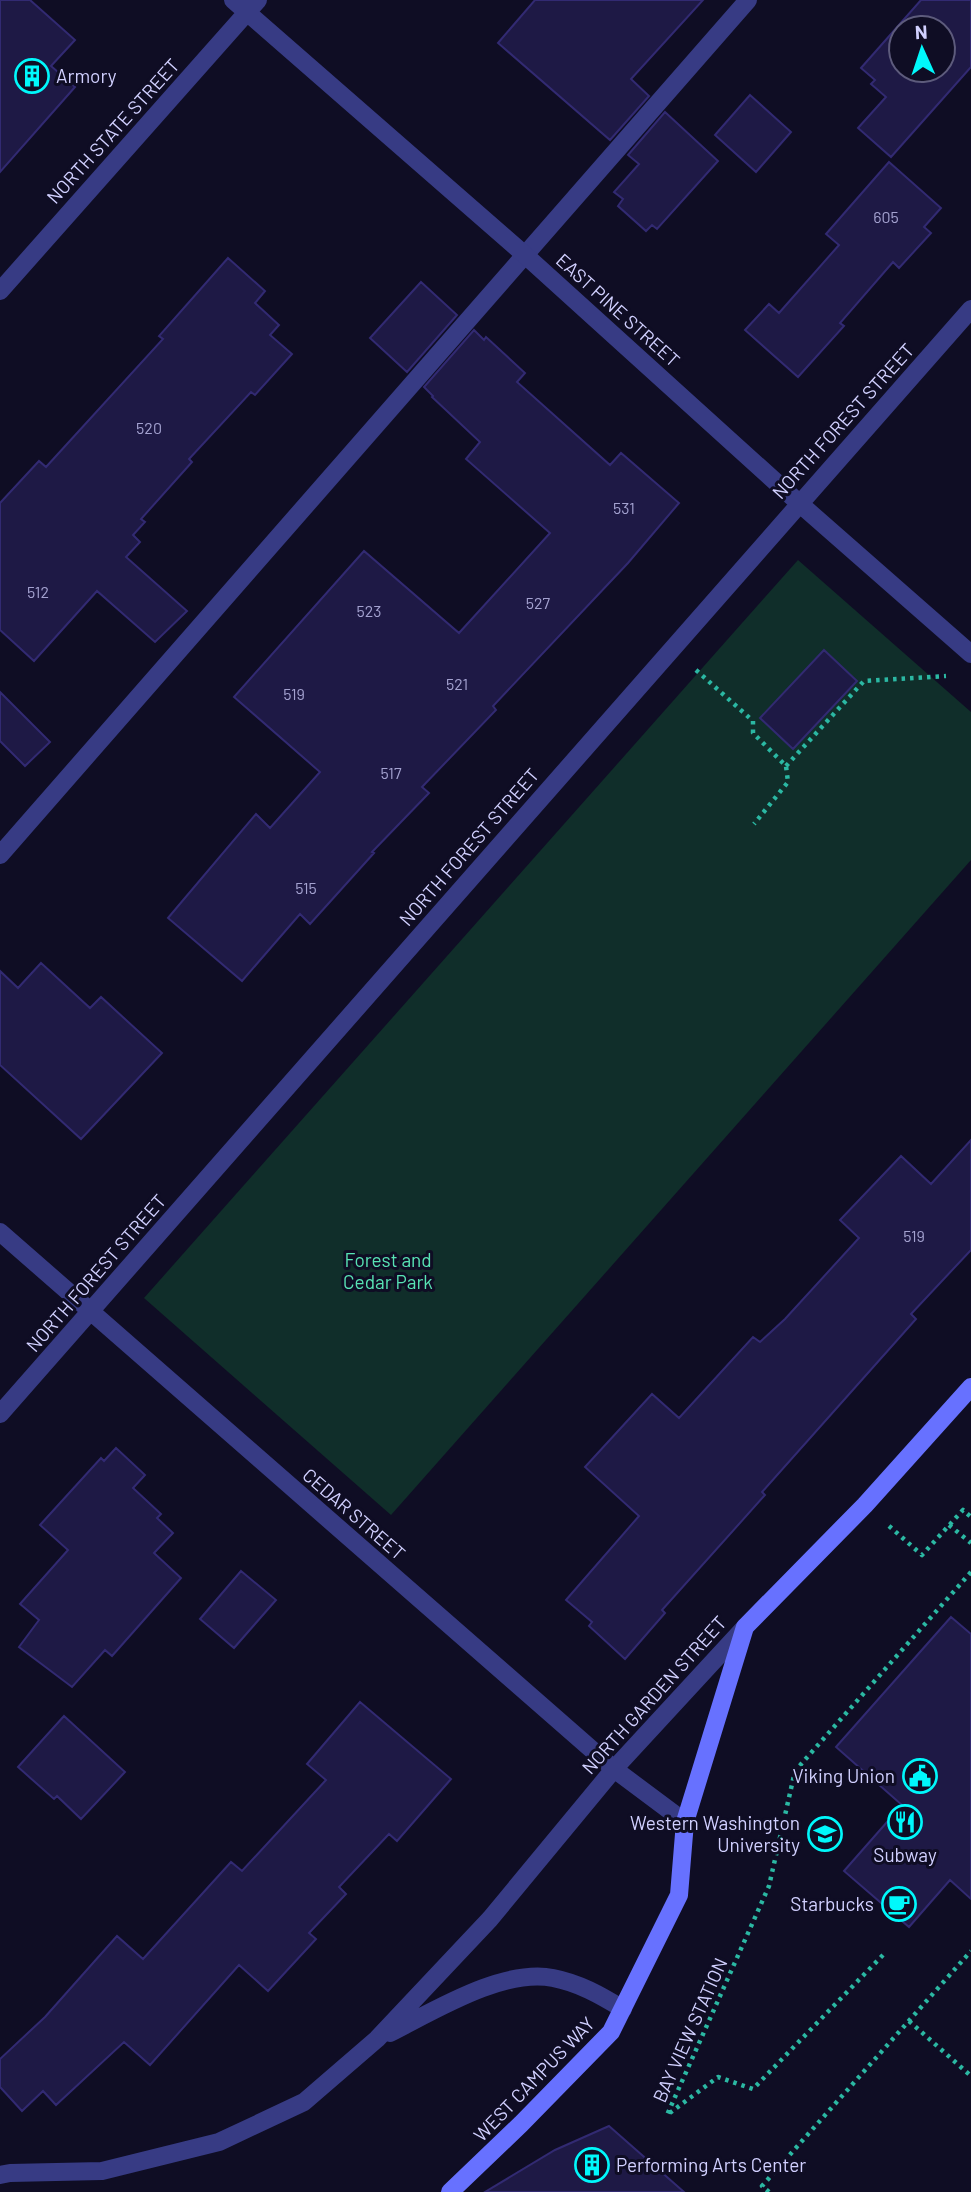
<svg xmlns="http://www.w3.org/2000/svg" width="971" height="2192" font-family="Barlow,sans-serif">
<style>
.green{fill:#102e2a}
.building{fill:#1e1945;stroke:#322a72;stroke-width:2;fill-rule:evenodd}
.lines{fill:none;stroke-linecap:round;stroke-linejoin:round}
.path{stroke:#2bb8a3;stroke-width:4.5;stroke-dasharray:3.5 5;stroke-linecap:butt}
.lane{stroke:#373b84;stroke-width:18}
.street{stroke:#373b84;stroke-width:18}
.secondary{stroke:#6771ff;stroke-width:18}
.labels{text-anchor:middle;stroke-width:6;stroke-linejoin:round;paint-order:stroke}
.number-label{font-size:16px;fill:#a4a2d0}
.poi-label{font-size:19px;fill:#d1d0ff;stroke:#0f0d24;text-anchor:end}
.street-label{font-size:19px;fill:#d1d0ff;stroke:#0f0d24}
.park-label{font-size:19px;fill:#58e3b4;stroke:#0f0d24}
</style>
<rect width="100%" height="100%" fill="#0f0d24"/>
<path class="green" d="M798 560 971 712V860L391 1515 144 1298Z"/>
<path class="building" d="M0 0H30L75 40 51 66 75 87 0 172Z
M535 0H703L631 79 649 96 610 140 498 43Z
M921 0H971V67L891 157 858 128 886 97 871 84 875 80 861 68ZM901 28H943V70H901Z
M750 95 791 132 756 172 715 135Z
M665 112 718 161 657 229 652 225 646 231 618 206 623 199 614 192 639 164 628 155Z
M889 162 941 208 924 227 931 233 899 268 893 262 840 323 844 326 798 377 745 330 769 304 779 313 839 245 826 234Z
M228 258 265 291 255 303 279 325 270 335 292 354 255 395 251 392 189 459 192 462 141 519 145 522 133 535 140 542 126 557 187 611 155 642 97 591 34 661 0 630V503L39 461 46 467 163 339 159 336Z
M421 282 457 315 407 372 370 338Z
M474 330 484 340 486 337 525 373 517 382 610 465 621 453 679 503 628 563 493 706 496 710 422 787 429 793 372 852 374 853 310 924 300 914 242 981 168 918 256 814 270 828 320 772 234 697 364 551 459 633 550 533 466 459 480 442 432 397 433 396 424 387Z
M824 650 857 681 793 749 760 718Z
M0 692 50 742 25 766 0 741Z
M41 963 90 1008 101 997 162 1053 81 1139 0 1065V971L18 988Z
M971 1140V1250L911 1314 916 1319 762 1492 765 1495 662 1610 665 1613 625 1659 589 1626 592 1622 566 1600 639 1516 585 1467 652 1394 679 1418 753 1337 760 1342 785 1319 859 1238 840 1220 901 1156 931 1184Z
M116 1448 145 1475 133 1488 161 1514 157 1518 173 1533 154 1553 181 1578 112 1656 105 1650 72 1687 19 1647 39 1620 20 1604 68 1550 40 1525 101 1458 104 1461Z
M241 1571 276 1600 234 1648 200 1619Z
M951 1617 971 1634V1899L950 1880 909 1927 844 1871 902 1805 836 1747Z
M360 1702 451 1779 397 1841 389 1834 339 1887 346 1894 309 1933 316 1939 268 1991 239 1965 150 2065 124 2042 56 2105 43 2091 22 2111 0 2087V2059L45 2017 117 1936 143 1959 231 1862 242 1871 326 1780 307 1764Z
M64 1716 125 1772 81 1819 57 1796 54 1799 18 1767Z
M609 2126 684 2192H485L555 2150Z"/>
<g class="lines">
<path class="path" d="M696 670 753 721V733L786 766 788 782 754 824
M786 766 864 681 946 676
M949 1525 971 1543
M889 1526 922 1555 963 1510 971 1517
M883 1955 753 2089 718 2077 667 2115 769 1886 795 1771 971 1572
M909 2021 971 2076
M769 2192 762 2186 971 1951"/>
<path class="lane" d="M0 855 748 0"/>
<path class="street" d="M233 0 525 255 799 503 971 654
M0 291 258 0
M0 1232 614 1769 685 1822
M0 1414 971 309
M390 2033C434 2011 503 1968 553 1978 579 1983 600 1995 623 2009
M0 2175 10 2173 102 2171 219 2142 304 2102 377 2039 490 1919 614 1769 745 1627"/>
<path class="secondary" d="M450 2192 521 2124 611 2032 679 1895 685 1822 745 1627 865 1505 971 1387"/>
</g>
<defs>
<g id="building-ring" transform="scale(1.75)"><circle r="9.5" fill="#0f0d24" stroke="#00f8fb" stroke-width="1.5"/><path d="M-4-6H4V6H1V3H-1V6H-4ZM-2.5-4.3h1.7v1.8h-1.7ZM.8-4.3h1.7v1.8H.8ZM-2.5-1h1.7V.8h-1.7ZM.8-1h1.7V.8H.8Z" fill="#00f8fb"/></g>
<g id="civic-ring" transform="scale(1.75)"><circle r="9.5" fill="#0f0d24" stroke="#00f8fb" stroke-width="1.5"/><path d="M-.6-6.5H3V-4.5H.6V-3L4-1V1h2V6H-6V1h2V-1L-.6-3ZM-1.2 2.5V6h2.4V2.5Z" fill="#00f8fb"/></g>
<g id="restaurant-ring" transform="scale(1.75)"><circle r="9.5" fill="#0f0d24" stroke="#00f8fb" stroke-width="1.5"/><path d="M-5-6h1v4h1v-4h1v4h1v-4h1v5L-1.5 .5V6h-2V.5L-5-1ZM5-6V6H3V1.5H1.5Q1.5-4 5-6Z" fill="#00f8fb"/></g>
<g id="university-ring" transform="scale(1.75)"><circle r="9.5" fill="#0f0d24" stroke="#00f8fb" stroke-width="1.5"/><path d="M0-5L7-2L0 1L-7-2ZM-4 1L0 2.5L4 1V4Q0 6-4 4Z" fill="#00f8fb"/></g>
<g id="cafe-ring" transform="scale(1.75)"><circle r="9.5" fill="#0f0d24" stroke="#00f8fb" stroke-width="1.5"/><path d="M-5.5-4.5H6V0H3Q3 3.5 0 3.5H-2.5Q-5.5 3.5-5.5 0ZM3-3.2v2h1.7v-2ZM-6 4.5H4V6H-6Z" fill="#00f8fb"/></g>
</defs>
<g fill-rule="evenodd">
<use href="#building-ring" x="32" y="76"/>
<use href="#civic-ring" x="920" y="1776"/>
<use href="#restaurant-ring" x="905" y="1822"/>
<use href="#university-ring" x="825" y="1834"/>
<use href="#cafe-ring" x="899" y="1904"/>
<use href="#building-ring" x="592" y="2165"/>
</g>
<g class="labels">
<g class="number-label">
<text x="886" y="223">605</text>
<text x="149" y="434">520</text>
<text x="624" y="514">531</text>
<text x="38" y="598">512</text>
<text x="538" y="609">527</text>
<text x="369" y="617">523</text>
<text x="457" y="690">521</text>
<text x="294" y="700">519</text>
<text x="391" y="779">517</text>
<text x="306" y="894">515</text>
<text x="914" y="1242">519</text>
</g>
<g class="poi-label">
<text x="56" y="83" text-anchor="start">Armory</text>
<text x="895" y="1783">Viking Union</text>
<text x="800" y="1830">Western Washington<tspan x="800" dy="22">University</tspan></text>
<text x="905" y="1862" text-anchor="middle">Subway</text>
<text x="874" y="1911">Starbucks</text>
<text x="616" y="2172" text-anchor="start">Performing Arts Center</text>
</g>
<g class="street-label">
<text transform="translate(113 131) rotate(-48)" y="7">NORTH STATE STREET</text>
<text transform="translate(618 310) rotate(42)" y="7">EAST PINE STREET</text>
<text transform="translate(843 421) rotate(-48)" y="7">NORTH FOREST STREET</text>
<text transform="translate(469 847) rotate(-49)" y="7">NORTH FOREST STREET</text>
<text transform="translate(96 1273) rotate(-49)" y="7">NORTH FOREST STREET</text>
<text transform="translate(354 1514) rotate(41)" y="7">CEDAR STREET</text>
<text transform="translate(654 1695) rotate(-48)" y="7">NORTH GARDEN STREET</text>
<text transform="translate(690 2030) rotate(-66)" y="7">BAY VIEW STATION</text>
<text transform="translate(534 2079) rotate(-46)" y="7">WEST CAMPUS WAY</text>
</g>
<g class="park-label">
<text x="388" y="1267">Forest and<tspan x="388" dy="22">Cedar Park</tspan></text>
</g>
</g>
<g transform="translate(922 49) rotate(357)"><circle r="33" fill="#0f0d24" stroke="#5d5b7c" stroke-width="2"/>
<path d="M0-5L12 26L0 18L-12 26Z" fill="#00f8fb"/>
<text y="-10" font-size="19" font-weight="bold" text-anchor="middle" fill="#d1d0ff">N</text>
</g>
</svg>
